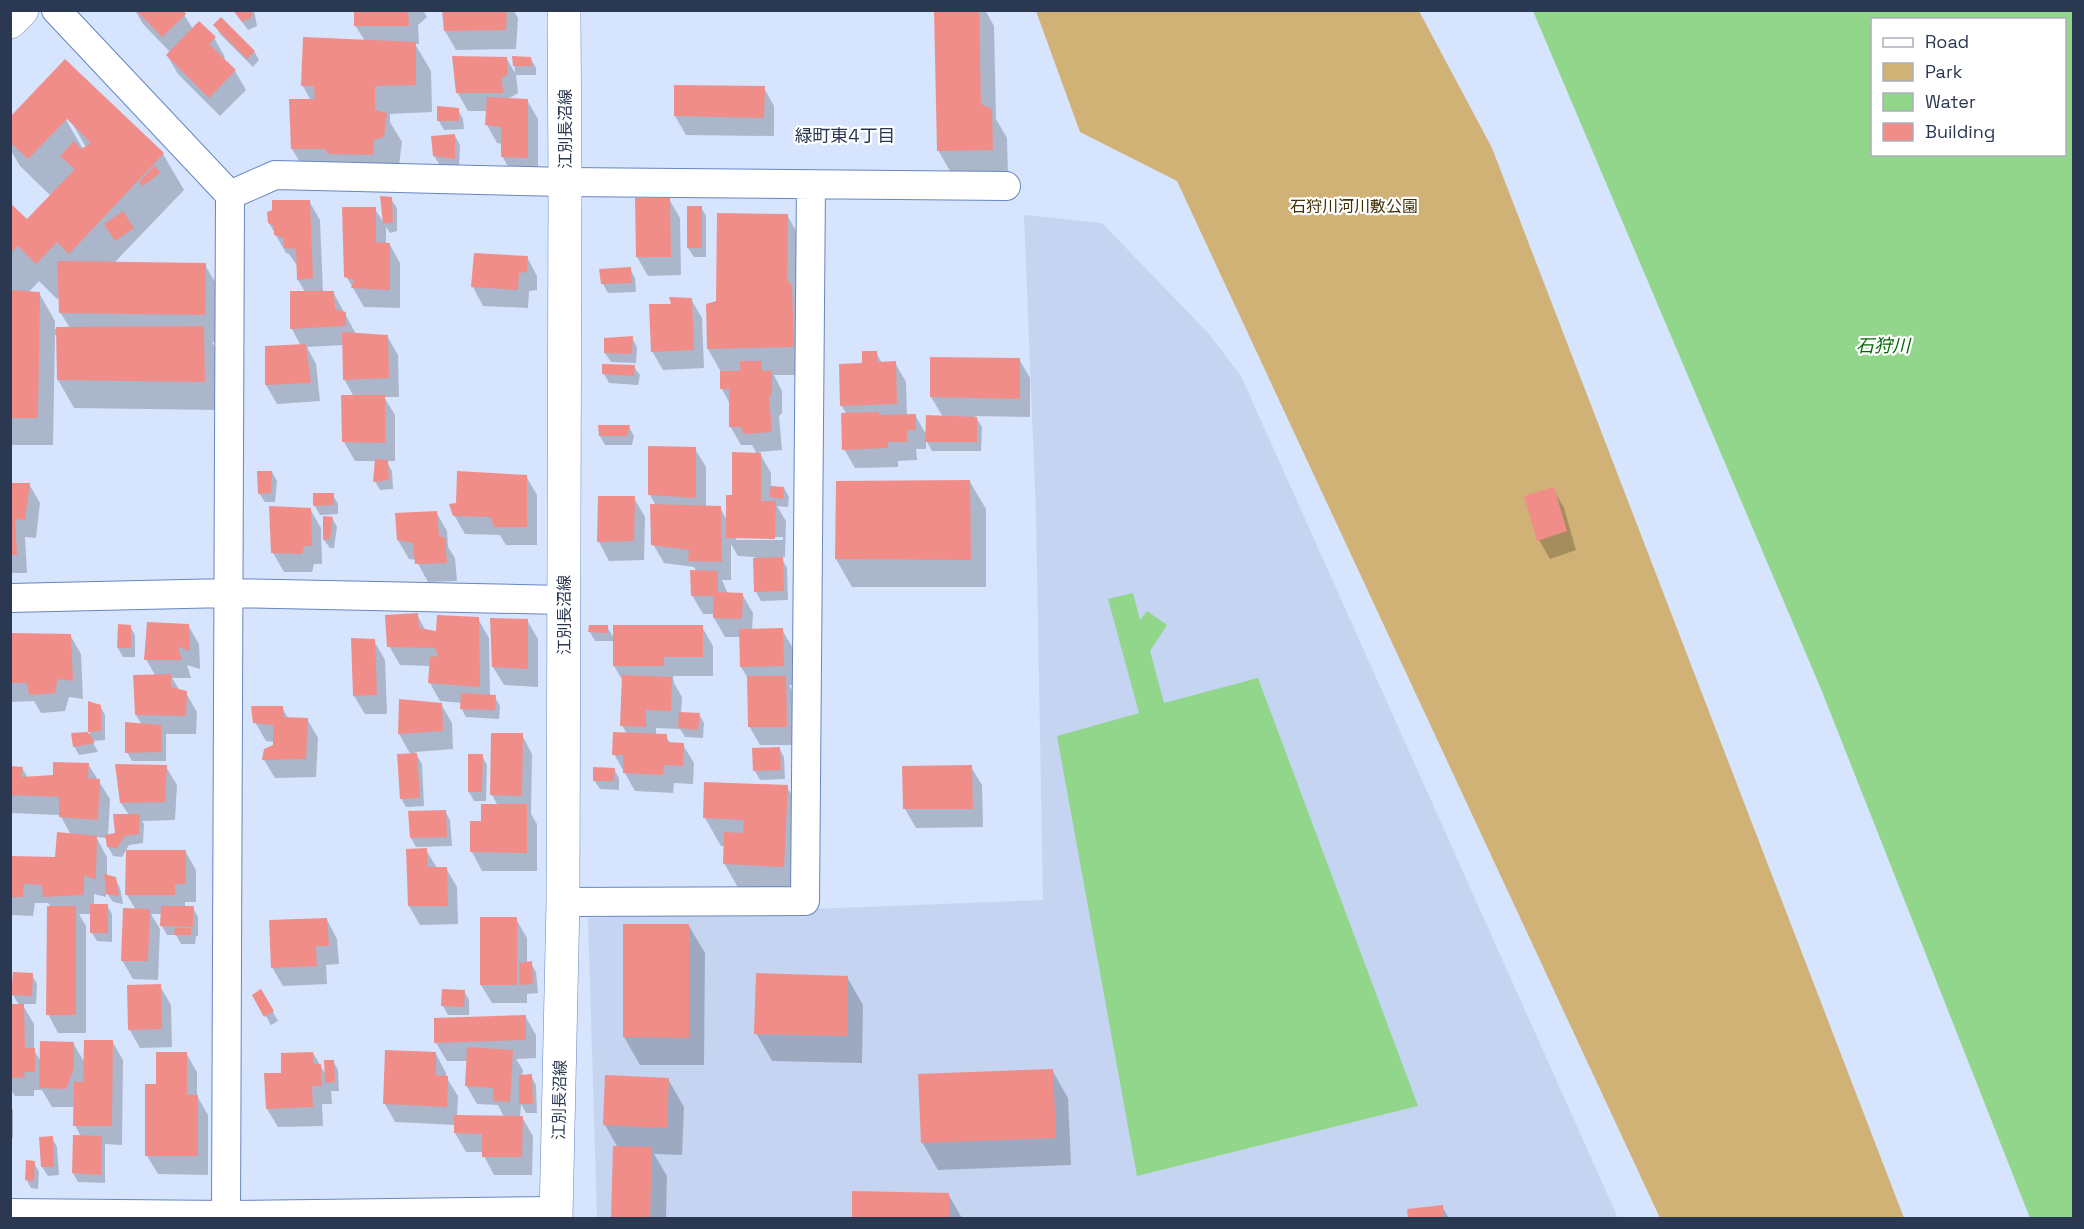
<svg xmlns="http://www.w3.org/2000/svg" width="2084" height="1229" font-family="'Space Grotesk','Noto Sans JP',sans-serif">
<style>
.built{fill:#c5d4f0}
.green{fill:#d0b176}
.water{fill:#92d68c;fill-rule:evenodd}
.shadow{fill:#0003;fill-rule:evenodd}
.building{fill:#f18d89}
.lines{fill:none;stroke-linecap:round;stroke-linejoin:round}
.street-casing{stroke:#6786c1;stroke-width:30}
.secondary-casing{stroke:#6786c1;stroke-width:34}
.street{stroke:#fff;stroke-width:28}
.secondary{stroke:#fff;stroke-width:33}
.labels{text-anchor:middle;stroke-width:4.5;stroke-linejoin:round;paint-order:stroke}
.street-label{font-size:16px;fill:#2b3851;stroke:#fff}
.park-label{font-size:16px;fill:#433007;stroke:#fff}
.neighbourhood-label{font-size:18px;fill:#2b3851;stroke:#fff}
.water-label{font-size:18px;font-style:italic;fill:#026902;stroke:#fff}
</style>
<rect width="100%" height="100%" fill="#d6e4fe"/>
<path class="built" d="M1024 215 1102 223 1209 334 1241 376 1618 1218H597L588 918 1043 900 1036 514Z"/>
<path class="green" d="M1036 11H1419L1492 148 1904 1218H1660L1177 181 1080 132Z"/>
<path class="water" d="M1533 11H2073V1218H2030L1821 689ZM1872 20H2064V154H1872Z
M1133 593 1140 620 1147 611 1167 625 1150 651 1164 703 1258 678 1418 1106 1137 1176 1057 736 1139 713 1108 599Z"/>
<path class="shadow" d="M135 10H181L193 29 214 38 225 57 223 59 235 71 246 90 220 116 178 74 167 55 170 52 143 24Z
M233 10H254L257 26 248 30Z
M356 10H423L427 17 418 25 419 44H415L431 71 432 112 390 114V122L402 142 399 165 309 177 292 149 311 101 303 86 305 39 365 41 355 25Z
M444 10H513L518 18 516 49 456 50 445 31Z
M936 10H985L994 26 996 119 1007 138 1008 177 954 178 938 150Z
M215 25 254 51 259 60 253 67 220 34Z
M514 57 531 59 536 68V75H516L518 93 508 99 527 100 538 119V176L513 175 502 156V144L497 143 487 125V111H468L457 92 507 59 515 73Z
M66 62 163 154 184 190 114 263 205 265 221 292 220 342H212L220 355V410L74 408 58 380 57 335H55L53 445H10V292H15L10 288V205L27 221 51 196 20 166 10 149V119ZM65 111 87 149H83L62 113ZM39 281 57 299 60 296V312L70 328 55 329V321L39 293H28Z
M764 88 774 106V136L686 135 675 116Z
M458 110 463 119 464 129 444 130 439 121Z
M455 136 460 145 459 167 440 165 434 156Z
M382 198 391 199 397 208V231L390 233 386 227V244L390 245 400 263V308L364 307 346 276 375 209 385 225Z
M669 199 680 218 681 275 648 276 637 257Z
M309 201 320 220 323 292H333L356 334 387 336 398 355 399 397H384L395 415V461H386L392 471 393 489 380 490 375 481 377 461H355L344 442 354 397 344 379V345L307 347 316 364 320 401 277 404 266 385 267 347 301 346 292 329 291 292H305L298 280V267L289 254 286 253 269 223Z
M701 207 706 216V257H694L688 248Z
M787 215 803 243 809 375H774L782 391V413L779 416 782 450 759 452 771 473V487L784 488 789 497 788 507 777 506 786 521 785 557H781L787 568 788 600 761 601 756 592 755 557 738 556 731 544V580H722L728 594H742L753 613 752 630H782L793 648 794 685H789L796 696V745H760L749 726V680L741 667V637H725L714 618V614H703L692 595 697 572 694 567 664 563 653 544 656 506 650 495 695 449 706 467V507L720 508 727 520 733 497 757 454 752 445H741L730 426V404L722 389 721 372 708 349 707 306 718 302ZM736 537H783V540H736Z
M527 257 537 276V290L529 291 528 308 483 306 473 287Z
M630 269 635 278 636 292 608 293 603 284Z
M691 299 702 318 704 368 663 370 652 351 672 306Z
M632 338 637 347 636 363 611 362 605 353V340Z
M876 353 882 363H895L906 382 907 415H915L927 436 943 417 931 397 1019 359 1030 378V417L975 416 982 427 981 451H932L926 440V449H916L917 460 898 461V467L855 468 844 449 847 415 841 405 864 364Z
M634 367 640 375 638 385 609 383 604 374Z
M629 427 634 436 632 445H605L600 436Z
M272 472 277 481 275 502H265L259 493Z
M526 476 537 495V545H506L500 535 465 534 454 515Z
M970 482 986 509V587H852L836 559Z
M29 484 40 503 36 538 25 537 27 573H10V497Z
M1553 489 1564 508 1576 550 1550 559 1539 540 1526 497Z
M315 495H333L338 504V514L320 515 315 506Z
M600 497 634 498 645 517 644 560 609 561 599 542Z
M310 509 321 528 322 564H314L312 572H284L273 553Z
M436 512 447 531 448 547 455 558 457 581 428 582 416 560 409 559 398 540Z
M332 518 337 527 334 548H330L324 540Z
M417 615 426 631 438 633 478 619 489 638 490 696 495 697 500 706 499 719 466 717 461 708 462 703 440 701 430 683 431 666 400 665 389 646Z
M527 620 538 639V687L504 685 493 667Z
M120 625 130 626 135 635V657H123L118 648Z
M188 625 199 644 200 669 187 665 191 678H172L180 691 186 693 197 712 196 734H166V761H132L127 752 142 725 136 715 155 675 146 659Z
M590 626 607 627 614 638 702 627 713 646V676H673L674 683 682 697 681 713 699 714 704 723 703 738 685 737 680 729 656 728V736H666L671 744 683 745 694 763 693 784 674 783 673 793 635 791 614 754 627 734 622 725 623 681 614 666V641H595L590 632Z
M10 635H70L81 654 83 699 69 697 65 711 41 713 34 701 10 702Z
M374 641 385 660 387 714H365L354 696Z
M90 703 100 706 105 715V740L92 741 98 752 79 755 74 746 73 735 90 734Z
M441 704 452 723 453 749 415 752 422 764 424 806 406 807 401 798 411 755 399 734Z
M282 708 288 718 307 719 318 738 316 777 275 778 264 760 275 746V742L266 741 255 722Z
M522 735 532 754 531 814 537 824V871H482L472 852 483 822 498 806 492 795Z
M779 748 784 757 785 779 760 780 755 771Z
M482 756 487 765 486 801H474L469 792Z
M88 764 110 799 108 836 117 834 129 815 121 803 166 767 177 785 175 820 142 821 144 824 143 843 129 845 122 857 113 856 108 847 107 838 96 837 107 857V877L115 879 120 888 123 904 113 902 106 892V897L94 894V905H107L112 914V942L97 941 92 933V914H79L86 926V1033H58L48 1014 51 907 48 903H35L33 916 10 915V858L57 859 71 835 60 815 10 813V768H22L28 778 54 776Z
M971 767 982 785 983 827 916 828 905 809Z
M614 769 619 778V790L600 789 594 780Z
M706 784 787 787 803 815 800 894 740 891 724 863 725 846H721L705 818Z
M445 811 450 820 452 846 416 847 411 838Z
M426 850 437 868H446L457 887 458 924 420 925 409 906Z
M185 851 196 870V902H185V907L193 908 198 917V936H196L195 944H181L176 935H167L162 926V914H151L160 929 158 980 133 979 122 960 136 910 127 895Z
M516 919 527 938V963H531L536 972 538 993 527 994V1003H492L481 985Z
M327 920 337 939 339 964 326 965 327 984 283 986 272 967Z
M689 926 705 953 704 1065H640L624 1037Z
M32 975 37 984 36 1004H22L34 1024V1050L41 1062 73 1043 85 1063 112 1041 123 1060 122 1145 105 1144V1183L78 1182 73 1173 81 1137 75 1125V1107H52L42 1090H34V1096H15L10 1088V1005H19L13 995Z
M847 977 863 1005 862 1063 772 1061 756 1033Z
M160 986 171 1005 172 1047 140 1048 129 1029Z
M261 991 278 1021 271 1025 254 995Z
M464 991 469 1000V1015H448L443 1006Z
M525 1016 536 1035V1058L516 1059 523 1070 522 1076H531L536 1085 537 1113H526L521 1104 520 1117H522L533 1136 532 1175H494L484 1156V1152H466L455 1133 456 1125 395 1122 385 1104 436 1054 446 1073V1077L458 1096 457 1116 504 1117 498 1105 477 1104 466 1085 468 1061H447L436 1043Z
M186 1053 197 1072V1096L208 1115V1175L158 1174 147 1156 157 1086Z
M313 1053 326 1075 333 1061 338 1070 339 1091H331L332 1104H322L323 1126 278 1127 267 1109 282 1074Z
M1052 1070 1068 1098 1071 1165 938 1170 922 1142Z
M668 1079 684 1107 682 1155 654 1154 667 1176 666 1218H613L618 1148 605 1125Z
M10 1106 13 1110V1138H10Z
M52 1138 57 1147 59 1175 48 1176 42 1167Z
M34 1163 39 1172 38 1189 31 1188 26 1179Z
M853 1193 948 1194 962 1218H853Z
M1442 1207 1449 1218H1409L1408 1210Z"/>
<path class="building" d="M136 10H183L186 14 162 37Z
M233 10H251L253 16 242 22Z
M354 10H408L409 26H354Z
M442 10H507L506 30 444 31Z
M934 10H979L981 104 992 109 993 150 937 151Z
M221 17 255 51 247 59 213 25Z
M199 21 216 37 209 44 236 70 209 98 166 55Z
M303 37 416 42V85L375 86V110L387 113 384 137 374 140 373 155 329 154 325 149H291L289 99H315L314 86H301Z
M452 56 507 57 508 74 501 79 504 93H456Z
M512 56 531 57 532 66H513Z
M65 59 164 153 69 254 57 242 36 264 18 246 10 253V203L27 219 75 169 60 156 74 141 81 149 91 143 67 119 28 159 10 142V117Z
M674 85 765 86 764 118 674 116Z
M487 97 528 99V158L501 157V127L485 125Z
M437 106 459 108V121H437Z
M455 134V159L433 156 431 136Z
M155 165 160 173 143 186 139 182Z
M380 196 392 197 393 222 383 224Z
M635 198H670L671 257H636Z
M272 200H310L313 278 297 280 296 249 284 248V238L274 235V226L268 223 267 212 272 210Z
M687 206H702V248H687Z
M342 207H376V242L390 243V290L351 288 354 280 344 277Z
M123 211 134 228 115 241 104 224Z
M717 213 788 214 787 280 792 285 794 347 707 349 706 304 716 301Z
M474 253 528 256 527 272 519 273 518 290 471 287Z
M57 261 206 263 205 315 59 313Z
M631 267 632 283 601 284 599 269Z
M10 290 40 292 38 418H10Z
M290 291H334L335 309 346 312V326L290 329Z
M669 297 692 298 694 350 651 352 649 304H671Z
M204 326 205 382 57 380 56 327Z
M342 332 388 335 389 378 343 380Z
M633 336 632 354 604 353V338Z
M306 344 311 383 265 385V346Z
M862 351H877L878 362 896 361 897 404 840 406 839 364 862 363Z
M930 357 1020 358V399L930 397Z
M740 361H762V371L772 370V394L769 396 772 432 744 434 741 427H729V389H720V371H740Z
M602 364 635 365 634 376 602 374Z
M341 395H385V443L342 442Z
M878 412 880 415 916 414V430H907V442H888V448L842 450 841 413Z
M926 415 977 417V442H925Z
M598 425H630L627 436H599Z
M648 446 696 447V498L648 495Z
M732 452 761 453V501H776L775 539 726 538V495H732Z
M375 459 388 460 389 480 373 482Z
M257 471H272L271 493 258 494Z
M457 471 527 475V527H494L491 517 453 516 449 504 456 503Z
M970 480 971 560 835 559 836 481Z
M10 483H30L25 520 15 519 17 555H10Z
M771 486 784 487 783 499 769 497Z
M1554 487 1567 531 1537 541 1524 496Z
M313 493H334V505L313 506Z
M598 496H635L634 541 597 542Z
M650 504 721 506 722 562 688 561 689 550 651 545Z
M269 506 311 508 312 546H304L302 554 271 553Z
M437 511 439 536 445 538 447 563 415 564 413 543 397 540 395 513Z
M323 516 333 517 330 539 323 540Z
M783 557 784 591 754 592 753 558Z
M690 570 718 571V592L743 593 742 619 713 618V596H691Z
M418 613 419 628 436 631 437 615 479 617 480 687 428 683 430 657 438 656 435 648 387 647 385 615Z
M490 618 528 619V669L492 667Z
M147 622 189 624 190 651 178 647 182 660H144Z
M118 624 131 625V648H117Z
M589 625H608V633L588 632Z
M613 625H703V657H664V666H613Z
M783 628 784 666 740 667 739 629Z
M10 633 71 634 73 681 58 679 55 693 29 695 27 683H10Z
M351 638 375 639 377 695 353 696Z
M171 674V687L187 691 186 716 135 715 133 675Z
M622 675 672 677 671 711 646 710V727L620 726Z
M747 676H786L787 727H748Z
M461 693 496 695 495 710 460 709Z
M399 699 442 703 443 731 398 734Z
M88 701 101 705V731L88 732 95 743 73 747 71 733 88 732Z
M251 706H283L284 717 308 718 306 759 262 760 264 749 273 745V725L253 723Z
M679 712 700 713 698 730 678 728Z
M125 722 161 725 162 752 125 753Z
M613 732 667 734V742L684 743 683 766 664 765 663 775 623 773V755H612Z
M491 733H523L522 796 490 795Z
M780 747 781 770 753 771 752 748Z
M417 753 420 798 400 799 397 754Z
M468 754H483L482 792H468Z
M53 762 89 763 88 778 100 779 98 820 59 817V797L10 795V766L23 767 21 777 53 775Z
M115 764 167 765 165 802 120 803Z
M972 765 973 809H903L902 766Z
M593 767 615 768 614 781H593Z
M704 782 788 785 784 867 723 864 724 832 743 833 744 820 703 818Z
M481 804H527V853L470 852V821H481Z
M446 810 447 837 410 838 408 811Z
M113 814H140L139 834 125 836 117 848 107 847 105 835 115 833Z
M57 832 97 836 96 879 84 876V895L43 897 42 885 24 884 23 897H10V856L55 857Z
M427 848 428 867H447L448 906H408L406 849Z
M126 850H186V884H175V895H125Z
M104 874 116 877 119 896 106 894Z
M90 904H108V933H90Z
M47 906H76V1015H46Z
M161 906H194L193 927 160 926Z
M123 908 150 909 148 961H121Z
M480 917H517V985H480Z
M327 918 329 946H316L317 966 271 968 269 920Z
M623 924H689V1038L623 1037Z
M175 928H191V935H174Z
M532 961 533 984 520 985 519 963Z
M13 972 33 973 32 996 11 995Z
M756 973 848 976 847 1036 754 1034Z
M161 984 162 1029 128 1030 127 985Z
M261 989 274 1011 264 1017 252 995Z
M442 989 465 990 464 1007 441 1006Z
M10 1004H24L25 1048H35V1072H24L25 1077 10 1078Z
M526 1015V1040L434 1043V1018Z
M84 1040H113L112 1126H73L74 1082H83Z
M40 1041 74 1042V1068L66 1089 39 1088Z
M467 1047 513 1050 510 1102 493 1101V1088L465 1086Z
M385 1050 436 1052V1075L448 1076 447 1107 383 1104Z
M156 1052H187V1095H198V1156H145V1084H156Z
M313 1052 314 1064H321L322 1086H312L313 1107 266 1109 264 1073H281V1053Z
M324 1060H334L335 1082 325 1083Z
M1053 1069 1056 1138 921 1143 918 1074Z
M532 1074 533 1104H519V1075Z
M605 1075 669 1078 667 1128 603 1125Z
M454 1115 523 1116 522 1157H482V1134L454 1133Z
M73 1135 102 1136 101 1175 72 1173Z
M53 1136 54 1167H41L39 1137Z
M613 1146 652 1147 650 1218H611Z
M26 1160 35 1161 34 1181 25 1180Z
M852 1191 949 1193V1218H852Z
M1443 1205 1444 1218H1408L1407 1209Z"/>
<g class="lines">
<g class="street-casing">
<path id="street" d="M56 10 230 195 226 1215
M230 195 275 175 565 182 1006 186
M10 598 228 593 564 600
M563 902 805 901 811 185
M10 1213 226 1215 556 1211"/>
</g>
<g class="secondary-casing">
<path id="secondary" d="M10 22 22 10
M556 1218 563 902 565 182 564 10"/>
</g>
<use href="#street" class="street"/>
<use href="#secondary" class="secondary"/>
</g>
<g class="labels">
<g class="street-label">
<text transform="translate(565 129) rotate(-90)" y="6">江別長沼線</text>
<text transform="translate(564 615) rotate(-90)" y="6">江別長沼線</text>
<text transform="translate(559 1100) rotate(-89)" y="6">江別長沼線</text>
</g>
<g class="park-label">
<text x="1354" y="212">石狩川河川敷公園</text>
</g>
<g class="neighbourhood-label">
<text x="845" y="142">緑町東4丁目</text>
</g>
<g class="water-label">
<text x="1883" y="352">石狩川</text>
</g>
</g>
<rect width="2084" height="1229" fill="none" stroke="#2b3851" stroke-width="24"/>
<rect x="1871" y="18" width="195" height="138" fill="#ffffff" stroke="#aaafb9" stroke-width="1.5"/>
<rect x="1883" y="38" width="30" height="9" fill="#ffffff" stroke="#aaafb9" stroke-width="1.5"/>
<text x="1925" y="48" font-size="18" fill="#2b3851">Road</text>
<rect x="1883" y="63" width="30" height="18" fill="#d0b176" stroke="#aaafb9" stroke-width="1.5"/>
<text x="1925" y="78" font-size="18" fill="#2b3851">Park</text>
<rect x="1883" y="93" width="30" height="18" fill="#92d68c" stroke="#aaafb9" stroke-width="1.5"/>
<text x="1925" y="108" font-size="18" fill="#2b3851">Water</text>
<rect x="1883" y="123" width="30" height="18" fill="#f18d89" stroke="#aaafb9" stroke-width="1.5"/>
<text x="1925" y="138" font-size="18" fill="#2b3851">Building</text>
</svg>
